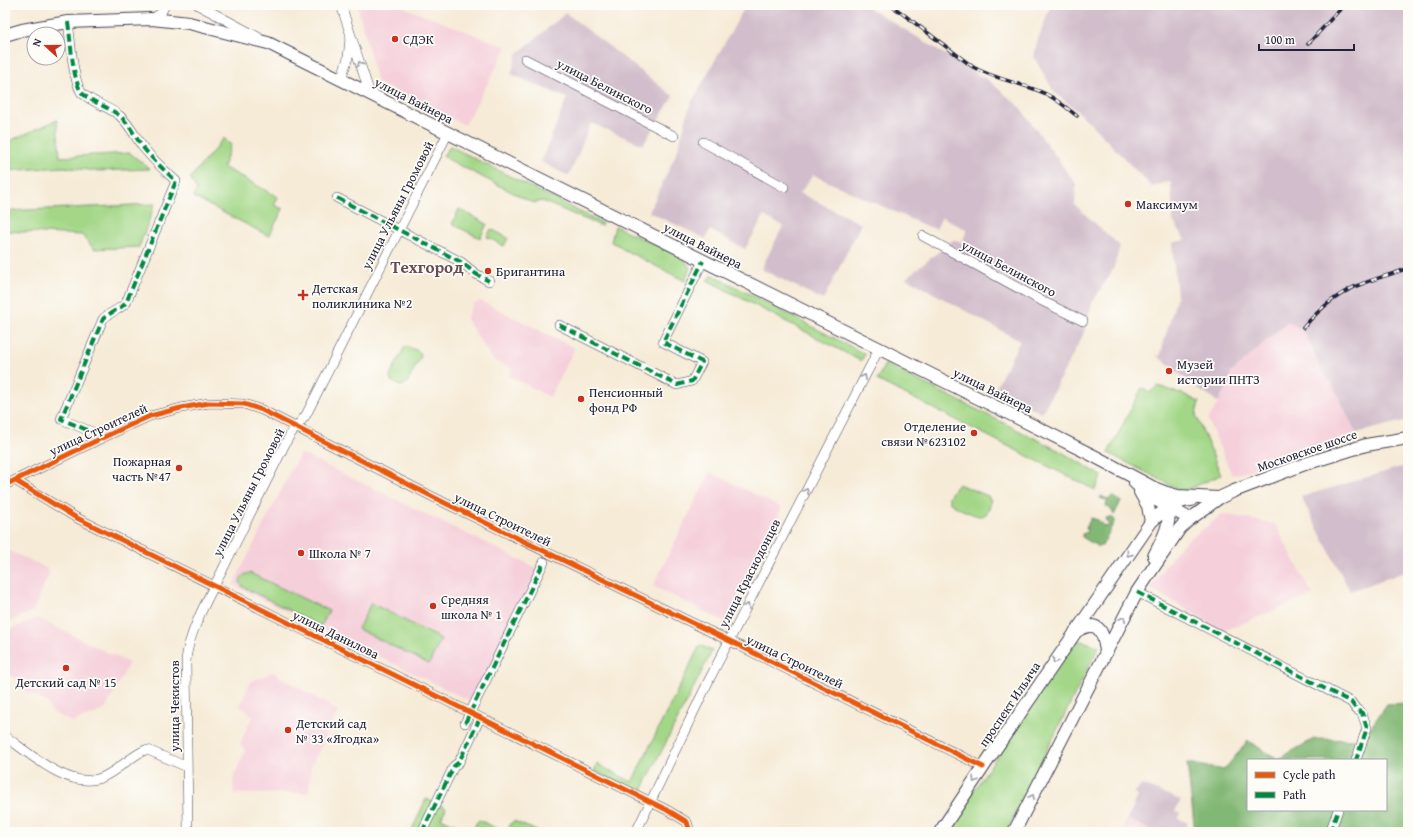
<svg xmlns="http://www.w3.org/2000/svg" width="1413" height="837" font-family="'Gentium Book Plus',serif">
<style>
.built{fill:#f5cfda}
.industrial{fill:#d1bdcb}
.green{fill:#a3d787;stroke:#627c61}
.forest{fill:#82b874;stroke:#526d58;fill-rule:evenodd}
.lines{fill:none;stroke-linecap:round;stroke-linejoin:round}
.minor-casing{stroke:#424052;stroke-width:10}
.major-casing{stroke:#424052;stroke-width:14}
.minor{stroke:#fff;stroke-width:9}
.major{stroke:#fff;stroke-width:12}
.rail-casing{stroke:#22223b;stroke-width:3.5}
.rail{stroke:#fdfcf7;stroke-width:2;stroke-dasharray:6;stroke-linecap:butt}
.quiet{stroke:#00873e;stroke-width:4;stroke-dasharray:8 4;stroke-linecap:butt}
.cycleway-casing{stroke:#fdfcf7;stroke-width:8}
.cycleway{stroke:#e8590c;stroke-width:5}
.oneway{stroke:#9c9ca7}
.poi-dot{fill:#c8321e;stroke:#fdfcf7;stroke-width:1.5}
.labels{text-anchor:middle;stroke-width:3.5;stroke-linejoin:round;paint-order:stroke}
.poi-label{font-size:13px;fill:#22223b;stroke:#fdfcf7;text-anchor:start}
.street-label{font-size:13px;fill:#22223b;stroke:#fdfcf7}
.district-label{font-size:17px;font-weight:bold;fill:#684b53;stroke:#fdfcf7}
</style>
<rect width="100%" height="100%" fill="#fdfcf7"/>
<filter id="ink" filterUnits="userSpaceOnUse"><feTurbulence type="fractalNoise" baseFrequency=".025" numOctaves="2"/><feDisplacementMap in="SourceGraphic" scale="8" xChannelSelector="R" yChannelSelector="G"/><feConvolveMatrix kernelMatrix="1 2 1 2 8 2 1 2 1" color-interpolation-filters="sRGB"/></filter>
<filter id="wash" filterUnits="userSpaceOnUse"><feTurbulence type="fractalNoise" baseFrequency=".012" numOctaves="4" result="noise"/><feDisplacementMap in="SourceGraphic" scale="16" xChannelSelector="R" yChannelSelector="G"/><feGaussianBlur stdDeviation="0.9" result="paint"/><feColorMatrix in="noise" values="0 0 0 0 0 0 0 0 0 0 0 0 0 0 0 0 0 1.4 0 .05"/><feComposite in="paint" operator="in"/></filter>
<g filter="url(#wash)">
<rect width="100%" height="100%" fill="#f6ebd7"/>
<path class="built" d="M357 5H398L507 47 465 125 377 82Z
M481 301 575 348 550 397 509 376 512 369 493 360 466 319 473 304Z
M1288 321 1305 333 1322 371 1333 385 1356 433 1309 450 1267 461 1262 467 1232 475 1208 420 1229 383 1231 373Z
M300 453 539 569 474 703 233 585Z
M710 472 782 508 725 622 653 586Z
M1223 514 1275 524 1313 595 1223 631 1150 588 1179 547Z
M5 549 47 568 49 575 38 597 40 599 32 612 10 621 5 619Z
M38 618 129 663 105 710 72 722 52 712 47 702 21 689 17 679 5 673V631Z
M273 672 338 711 311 767 309 793 234 794 233 778 245 751 240 743 253 716 240 706 250 682Z
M1127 819 1155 832H1121Z"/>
<path class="industrial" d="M746 5H865L989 81 1019 106 1076 184 1075 205 1120 246 1113 270 1092 303 1083 335 1042 413 995 389 1020 341 906 278 953 240 962 242 967 230 942 217 936 229 924 225 813 175 800 193 861 224 823 300 761 269 783 226 764 216 745 249 710 230 706 239 649 212 677 152 690 105Z
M1051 5H1408V420L1356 433 1333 385 1322 371 1305 333 1288 321 1231 373 1229 383 1218 402 1198 389 1155 354 1160 356 1177 296 1172 243 1185 240 1173 221 1171 182 1163 183 1152 187 1081 114 1054 92 1034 57 1037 42Z
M566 13 673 96 643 145 591 123 569 176 541 162 567 98 511 74 517 54Z
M1408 465V571L1350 591 1301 497Z
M1142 785 1181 800 1175 811 1180 813 1178 818 1188 823 1184 832H1155L1127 819 1138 797 1134 793Z"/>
<path class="green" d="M57 120 60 157 130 153 150 169 96 171 64 167 5 171V143Z
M224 138 231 145 223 167 278 197 274 205 283 209 269 236 193 197 197 190 190 178Z
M450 146 602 223 601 226 542 201 533 203 451 161 443 156Z
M155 204 139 247 94 249 82 235 5 231V211Z
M459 209 487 224 480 238 452 224Z
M615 226 684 258 690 268 685 281 621 248 620 246 611 242Z
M491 229 508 238 504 246 487 237Z
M713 275 865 354 861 361 707 280Z
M407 346 420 352 421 356 407 383 401 386 391 381 390 376 404 348Z
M885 364 1060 451 1102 476 1095 490 877 380Z
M1158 386 1185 395 1199 402 1196 415 1221 475 1182 492 1161 480 1108 453 1142 388 1149 393Z
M958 484 988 496 991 501C988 516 984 519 970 513 962 510 956 507 949 502V496Z
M250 573 329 611 321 626 243 587 240 582C241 576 244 574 250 573Z
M371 603 441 639 429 664 358 629Z
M1077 640 1099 646 1006 832H945Z
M700 645 712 651 641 792 594 771 597 764 632 782Z
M426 799 446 808 441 818 471 832H394H411Z
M479 820 504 832H472L477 822Z
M514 821 539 832H507L511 823Z"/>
<path class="forest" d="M1101 496 1109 500 1112 496 1121 501 1114 515 1111 509 1106 506 1107 502 1106 500 1100 498Z
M1091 518 1098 520 1106 527 1109 525 1106 518H1113L1115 520 1102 546H1097L1082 537V534L1088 532 1086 528Z
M1408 703V832H1195L1187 763 1224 770 1248 741 1278 759 1314 739 1362 740 1387 704ZM1248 760H1386V810H1248Z"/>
</g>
<g filter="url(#ink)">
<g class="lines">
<g class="minor-casing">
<path id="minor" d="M198 5 258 37
M341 5 370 94
M152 19 161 13 165 5
M68 22C71 41 72 76 81 92 87 100 111 108 120 116 130 125 134 135 142 146 152 159 164 170 176 181L126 303C119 310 110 312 103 319L61 419 104 437
M525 59 674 136
M341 79 348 58 350 38
M703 142 784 187
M337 198 461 262 476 274 489 281
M923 236 1040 300 1083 321
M559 325 677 385 692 381 702 362 663 342 703 261
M16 481 75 517 667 810 687 822 690 832
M5 485 104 437 150 416 181 408 209 403 244 404 262 410 445 503 736 644 983 767
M1137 592 1351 702 1356 709 1362 713 1367 728 1356 760
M465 723 544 562
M5 736C29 753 71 792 103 777 118 770 130 757 145 750H148L187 767
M188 832 186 661C188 633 209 596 222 571 243 527 265 485 286 442L290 435 306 415 448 133
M422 832 454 766 459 762 480 718
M636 832 710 678 879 349
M1330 832 1338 810"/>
</g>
<g class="major-casing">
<path id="major" d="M5 35 22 30 68 22 152 19 189 23 268 43 1092 455 1154 488 1167 493 1178 496 1219 498
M1135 483 1151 497 1190 519
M1140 492 1148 506 1151 522
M1154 556C1162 540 1175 520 1165 502
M1075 632C1098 618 1103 630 1106 651
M940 832 990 757 1151 522C1162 511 1176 501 1191 500
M1014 832 1137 592 1180 528 1190 519 1219 498 1234 491 1305 464 1366 445 1408 438"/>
</g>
<use href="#minor" class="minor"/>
<use href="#major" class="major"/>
<g class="rail-casing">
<path id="rail" d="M891 5 973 67C996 80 1023 83 1046 94 1058 100 1067 108 1077 116
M1308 44 1344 5
M1303 328C1320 308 1339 292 1364 283 1379 277 1394 274 1408 268"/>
</g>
<use href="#rail" class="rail"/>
<path class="quiet" d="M68 22C71 41 72 76 81 92 87 100 111 108 120 116 130 125 134 135 142 146 152 159 164 170 176 181L126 303C119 310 110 312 103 319L61 419 104 437
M337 198 461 262 476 274 489 281
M559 325 677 385 692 381 702 362 663 342 703 261
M1137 592 1351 702 1356 709 1362 713 1367 728 1356 760
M465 723 544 562
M422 832 454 766 459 762 480 718
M1330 832 1338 810"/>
<g class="cycleway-casing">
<path id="cycleway" d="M16 481 75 517 667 810 687 822 690 832
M5 485 104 437 150 416 181 408 209 403 244 404 262 410 445 503 736 644 983 767"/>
</g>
<use href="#cycleway" class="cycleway"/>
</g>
<defs><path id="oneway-chevron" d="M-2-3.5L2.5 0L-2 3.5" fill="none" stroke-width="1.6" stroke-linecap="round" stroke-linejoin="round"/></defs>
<g class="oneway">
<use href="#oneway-chevron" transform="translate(360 64) rotate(-109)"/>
<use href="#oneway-chevron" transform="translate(864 377) rotate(-63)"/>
<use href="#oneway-chevron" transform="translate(806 491) rotate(-63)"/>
<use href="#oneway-chevron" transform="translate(1129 554) rotate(125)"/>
<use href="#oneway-chevron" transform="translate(747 606) rotate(-63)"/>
<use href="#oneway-chevron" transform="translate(1123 619) rotate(-63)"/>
<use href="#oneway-chevron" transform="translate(1055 661) rotate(124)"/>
<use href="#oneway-chevron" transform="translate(975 780) rotate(122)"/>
<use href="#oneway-chevron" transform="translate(1032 797) rotate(-63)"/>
</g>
</g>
<g class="poi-dot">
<circle cx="395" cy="39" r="4"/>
<circle cx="1128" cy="204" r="4"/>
<circle cx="488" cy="271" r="4"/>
<path d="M301 289h4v4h4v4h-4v4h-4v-4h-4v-4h4z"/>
<circle cx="1169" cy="371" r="4"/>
<circle cx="581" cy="399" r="4"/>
<circle cx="974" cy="433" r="4"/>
<circle cx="179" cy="468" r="4"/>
<circle cx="301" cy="553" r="4"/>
<circle cx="433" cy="606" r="4"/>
<circle cx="66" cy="668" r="4"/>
<circle cx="288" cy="730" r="4"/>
</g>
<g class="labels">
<g class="poi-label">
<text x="403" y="44">СДЭК</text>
<text x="1136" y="209">Максимум</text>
<text x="496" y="276">Бригантина</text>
<text x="312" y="293">Детская<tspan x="312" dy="15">поликлиника №2</tspan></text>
<text x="1177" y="369">Музей<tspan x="1177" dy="15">истории ПНТЗ</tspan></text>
<text x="589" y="397">Пенсионный<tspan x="589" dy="15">фонд РФ</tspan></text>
<text x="966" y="431" text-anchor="end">Отделение<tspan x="966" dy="15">связи №623102</tspan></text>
<text x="171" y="466" text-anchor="end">Пожарная<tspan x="171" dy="15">часть №47</tspan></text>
<text x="309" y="558">Школа № 7</text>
<text x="441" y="604">Средняя<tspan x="441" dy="15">школа № 1</tspan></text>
<text x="66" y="687" text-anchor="middle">Детский сад № 15</text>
<text x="296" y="728">Детский сад<tspan x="296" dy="15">№ 33 «Ягодка»</tspan></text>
</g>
<g class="street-label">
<text transform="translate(605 86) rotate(27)" y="5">улица Белинского</text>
<text transform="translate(414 100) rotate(27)" y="5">улица Вайнера</text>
<text transform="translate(397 205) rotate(-63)" y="5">улица Ульяны Громовой</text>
<text transform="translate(703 245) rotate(27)" y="5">улица Вайнера</text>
<text transform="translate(1009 268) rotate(28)" y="5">улица Белинского</text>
<text transform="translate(993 390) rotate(26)" y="5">улица Вайнера</text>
<text transform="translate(98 429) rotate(-25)" y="5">улица Строителей</text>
<text transform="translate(1307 450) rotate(-19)" y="5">Московское шоссе</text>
<text transform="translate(248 492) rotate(-63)" y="5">улица Ульяны Громовой</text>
<text transform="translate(503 519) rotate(26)" y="5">улица Строителей</text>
<text transform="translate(749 573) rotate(-63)" y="5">улица Краснодонцев</text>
<text transform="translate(336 634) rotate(26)" y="5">улица Данилова</text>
<text transform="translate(795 661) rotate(26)" y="5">улица Строителей</text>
<text transform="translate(1009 704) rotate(-56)" y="5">проспект Ильича</text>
<text transform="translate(174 706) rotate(-90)" y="5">улица Чекистов</text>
</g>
<g class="district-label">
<text x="427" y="273">Техгород</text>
</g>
</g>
<rect width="1413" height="837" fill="none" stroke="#fdfcf7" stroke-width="20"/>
<rect x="1247" y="759" width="140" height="52" fill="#fdfcf7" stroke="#a5a5ac"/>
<rect x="1255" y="772" width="20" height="6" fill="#e8590c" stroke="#a5a5ac"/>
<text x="1283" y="779" font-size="12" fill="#22223b">Cycle path</text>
<rect x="1255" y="792" width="20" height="6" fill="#00873e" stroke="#a5a5ac"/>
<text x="1283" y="799" font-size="12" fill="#22223b">Path</text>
<g transform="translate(46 46) rotate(291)"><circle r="19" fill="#fdfcf7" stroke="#a5a5ac"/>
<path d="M0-3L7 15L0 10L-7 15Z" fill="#c8321e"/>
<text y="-6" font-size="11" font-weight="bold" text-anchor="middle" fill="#22223b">N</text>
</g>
<path d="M1259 44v6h95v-6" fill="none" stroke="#22223b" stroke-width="2"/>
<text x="1265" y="44" font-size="12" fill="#22223b" stroke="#fdfcf7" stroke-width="3" paint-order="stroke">100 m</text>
</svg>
